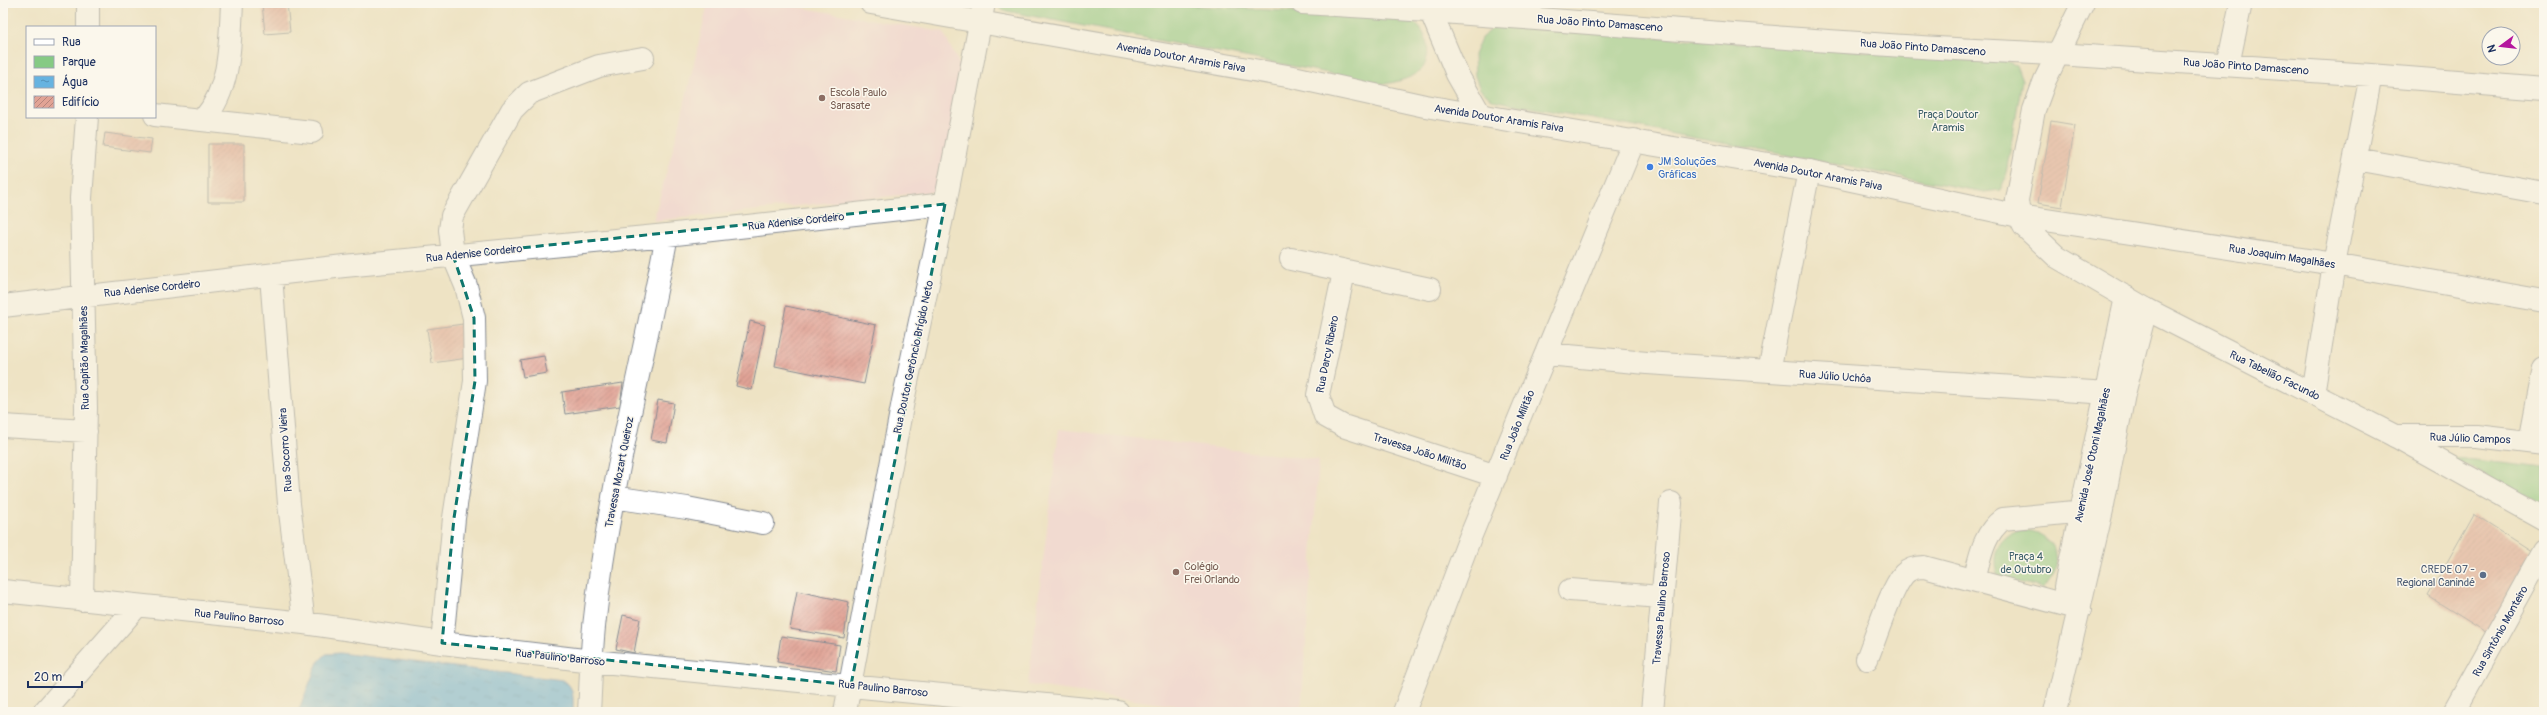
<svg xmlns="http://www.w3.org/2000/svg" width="2547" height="715" font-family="Pangolin,sans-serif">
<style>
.built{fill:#f4cfdd}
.green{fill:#86ca84;stroke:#507c71}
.water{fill:url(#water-ripples);stroke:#41719f}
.building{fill:url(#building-hatch)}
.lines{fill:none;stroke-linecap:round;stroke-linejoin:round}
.minor-casing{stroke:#848991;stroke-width:24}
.major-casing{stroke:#848991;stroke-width:24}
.minor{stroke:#fff;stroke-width:22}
.major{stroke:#fff;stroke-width:22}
.marked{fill:none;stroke:#0f766e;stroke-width:3;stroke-dasharray:8 5;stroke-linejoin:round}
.education-dot{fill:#8d6e63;stroke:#fbf7ec;stroke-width:1.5}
.shop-dot{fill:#3f7fe0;stroke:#fbf7ec;stroke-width:1.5}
.service-dot{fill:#5c6f8a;stroke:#fbf7ec;stroke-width:1.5}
.labels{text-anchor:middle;stroke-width:3;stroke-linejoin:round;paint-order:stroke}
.street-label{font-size:11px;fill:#1b2f5e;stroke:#fbf7ec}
.education-label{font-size:11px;fill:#785e54;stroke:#fbf7ec;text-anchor:start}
.park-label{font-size:11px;fill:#3b5e69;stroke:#fbf7ec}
.shop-label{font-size:11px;fill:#366cbe;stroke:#fbf7ec;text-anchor:start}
.service-label{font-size:11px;fill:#4e5e75;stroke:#fbf7ec;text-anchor:end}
</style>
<defs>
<pattern id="water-ripples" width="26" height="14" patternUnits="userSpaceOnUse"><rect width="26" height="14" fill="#67b3e0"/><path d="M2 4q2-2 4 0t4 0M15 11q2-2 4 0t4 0" fill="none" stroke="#5492b9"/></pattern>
<pattern id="building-hatch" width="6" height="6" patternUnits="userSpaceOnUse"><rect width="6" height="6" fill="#e1a395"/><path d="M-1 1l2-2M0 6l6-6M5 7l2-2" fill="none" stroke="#b6857d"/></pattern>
</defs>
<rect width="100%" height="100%" fill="#fbf7ec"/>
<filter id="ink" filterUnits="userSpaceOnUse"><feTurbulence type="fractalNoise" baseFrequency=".025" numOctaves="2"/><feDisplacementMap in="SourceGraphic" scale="8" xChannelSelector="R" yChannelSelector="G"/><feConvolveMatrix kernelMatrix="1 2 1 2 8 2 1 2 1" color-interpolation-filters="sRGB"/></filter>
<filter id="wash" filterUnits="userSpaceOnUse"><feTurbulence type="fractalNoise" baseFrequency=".012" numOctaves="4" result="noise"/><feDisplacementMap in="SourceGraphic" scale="16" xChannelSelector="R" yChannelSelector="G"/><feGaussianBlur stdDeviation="0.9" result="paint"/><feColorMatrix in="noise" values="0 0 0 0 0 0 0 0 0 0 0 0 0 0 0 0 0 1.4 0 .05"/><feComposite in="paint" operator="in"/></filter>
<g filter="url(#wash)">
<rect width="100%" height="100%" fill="#eee3c4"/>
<path class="built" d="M708 3H775L943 32 964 74 940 191 653 221 680 123Z
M1059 429 1319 460 1301 712H1220L1028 685Z"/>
<path class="green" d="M997 3H1152L1403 18C1408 20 1414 22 1417 25 1429 36 1432 60 1420 71 1410 79 1396 82 1385 84L1006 11 998 7Z
M1496 26 2006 61 2016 65 2022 81 2005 179 2000 190 1984 192 1492 100 1480 89 1475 76 1474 55 1481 38Z
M2449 457 2544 468V504Z
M2022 530C2057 532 2068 564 2043 588L1998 577C1990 555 1998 536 2022 530Z"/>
<path class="water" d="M339 653 563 680C575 687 573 699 573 712H298L318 662 326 654Z"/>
<g id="blocks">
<path class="building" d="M262 3H287L290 32 265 34Z
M2051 121 2075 125 2062 207 2038 203Z
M105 133 152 139 150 153 103 147Z
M208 144H244V202H208Z
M786 306 876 325 864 384 775 366Z
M750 321 765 325 752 390 736 386Z
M463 324 468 358 432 363 427 329Z
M544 356 547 373 523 377 520 360Z
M623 383 620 406 565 414 562 392Z
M658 400 674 403 667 443 651 440Z
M2474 514 2538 555 2492 636 2428 596Z
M797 591 849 602 844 638 790 629Z
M623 615 640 619 634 653 616 649Z
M781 636 840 645 836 671 777 662Z"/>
</g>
</g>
<g filter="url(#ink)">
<use href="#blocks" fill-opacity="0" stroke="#848991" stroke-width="1"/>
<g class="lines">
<g class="minor-casing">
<path id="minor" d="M88 27V3
M2058 54 2371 75 2544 89
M2228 65 2241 3
M155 115 312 132
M204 119C231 88 230 42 232 3
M2355 159 2544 193
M2019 216 2334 264 2544 301
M1291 259 1430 289
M1344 272 1318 395 1325 416 1343 426 1496 476
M271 276 289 504 304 623
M3 306 344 266 667 235 945 204
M1546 354 1647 363 2124 394
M1769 371 1809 171
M2313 394 2334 264 2371 75
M3 426 86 431
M2395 436H2477L2544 444
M2530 441 2544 368
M613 497 687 508 763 523
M1974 580C1980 558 1983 534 2003 519L2095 510
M1570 590 1661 597
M3 591 304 623 442 643 592 661 1118 712
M82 600 86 408 81 198 87 117
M2080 609 2065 587 2126 297
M442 643 454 518 475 381 474 318 466 286 453 255 450 230 452 216 512 110 529 93 599 66 643 58
M1867 659C1876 637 1890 590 1904 574 1910 568 1917 567 1924 567L2080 609
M44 712 137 606
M589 712C591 681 591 649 595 618 609 489 643 363 667 235
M845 712 903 401 945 204 984 3
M1404 712 1469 540 1634 140
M1652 712 1671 503
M2055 712 2102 510 2124 394 2146 309
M2454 712 2544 550"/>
</g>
<g class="major-casing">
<path id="major" d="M871 3 1293 77 1425 106 1809 171 2019 216
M1302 3C1554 17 1806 44 2058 54
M2083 3 2045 80 2034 110 2017 200 2019 216 2024 226 2057 257 2146 309 2395 436 2544 519
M1430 10 1457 74 1481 116"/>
</g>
<use href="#minor" class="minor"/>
<use href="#major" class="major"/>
</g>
</g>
<path d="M0 0H2547V715H0ZM945 204 851 685 442 643 454 518 475 381 474 318 453 255Z" fill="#eee3c4" fill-opacity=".55" fill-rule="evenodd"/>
<path class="marked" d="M945 204 851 685 442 643 454 518 475 381 474 318 453 255Z"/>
<g class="education-dot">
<circle cx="822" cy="98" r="4"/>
<circle cx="1176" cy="572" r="4"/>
</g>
<circle class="shop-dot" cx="1650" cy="167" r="4"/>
<circle class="service-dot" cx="2483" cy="575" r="4"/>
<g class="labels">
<g class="street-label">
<text transform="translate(1600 23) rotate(4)" y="4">Rua João Pinto Damasceno</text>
<text transform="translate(1923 47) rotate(4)" y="4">Rua João Pinto Damasceno</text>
<text transform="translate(1181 57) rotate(10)" y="4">Avenida Doutor Aramis Paiva</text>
<text transform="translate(2246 66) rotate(4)" y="4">Rua João Pinto Damasceno</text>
<text transform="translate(1499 118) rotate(9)" y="4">Avenida Doutor Aramis Paiva</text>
<text transform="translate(1818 174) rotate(11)" y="4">Avenida Doutor Aramis Paiva</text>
<text transform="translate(796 221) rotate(-6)" y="4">Rua Adenise Cordeiro</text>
<text transform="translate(474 253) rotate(-6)" y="4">Rua Adenise Cordeiro</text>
<text transform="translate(2282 256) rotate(9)" y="4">Rua Joaquim Magalhães</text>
<text transform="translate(152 288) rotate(-6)" y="4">Rua Adenise Cordeiro</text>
<text transform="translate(1327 354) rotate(-79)" y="4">Rua Darcy Ribeiro</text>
<text transform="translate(913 357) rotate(-78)" y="4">Rua Doutor Gerôncio Brígido Neto</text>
<text transform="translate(84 358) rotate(-91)" y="4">Rua Capitão Magalhães</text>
<text transform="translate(2275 375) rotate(26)" y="4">Rua Tabelião Facundo</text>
<text transform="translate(1835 376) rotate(4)" y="4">Rua Júlio Uchôa</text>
<text transform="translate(1517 425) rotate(-68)" y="4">Rua João Militão</text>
<text transform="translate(2470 438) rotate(2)" y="4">Rua Júlio Campos</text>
<text transform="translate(285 450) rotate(-94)" y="4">Rua Socorro Vieira</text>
<text transform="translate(1420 451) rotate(18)" y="4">Travessa João Militão</text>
<text transform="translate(2092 455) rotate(-78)" y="4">Avenida José Otoni Magalhães</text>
<text transform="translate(619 472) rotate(-79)" y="4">Travessa Mozart Queiroz</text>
<text transform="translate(1661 608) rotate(-85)" y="4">Travessa Paulino Barroso</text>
<text transform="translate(239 617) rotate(6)" y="4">Rua Paulino Barroso</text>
<text transform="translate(2500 631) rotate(-61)" y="4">Rua Sintônio Monteiro</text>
<text transform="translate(560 657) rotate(6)" y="4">Rua Paulino Barroso</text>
<text transform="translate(883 688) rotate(6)" y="4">Rua Paulino Barroso</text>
</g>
<g class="education-label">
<text x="830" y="96">Escola Paulo<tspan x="830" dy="13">Sarasate</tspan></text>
<text x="1184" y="570">Colégio<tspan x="1184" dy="13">Frei Orlando</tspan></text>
</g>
<g class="park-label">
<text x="1948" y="118">Praça Doutor<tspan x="1948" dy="13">Aramis</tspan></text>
<text x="2026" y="560">Praça 4<tspan x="2026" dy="13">de Outubro</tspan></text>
</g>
<g class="shop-label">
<text x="1658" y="165">JM Soluções<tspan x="1658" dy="13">Gráficas</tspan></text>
</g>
<g class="service-label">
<text x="2475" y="573">CREDE 07 -<tspan x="2475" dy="13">Regional Canindé</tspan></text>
</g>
</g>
<rect width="2547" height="715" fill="none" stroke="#fbf7ec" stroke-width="16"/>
<rect x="26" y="26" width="130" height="92" fill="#fbf7ec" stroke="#a1a7b3"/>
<rect x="34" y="39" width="20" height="6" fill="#ffffff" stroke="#a1a7b3"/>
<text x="62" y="46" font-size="12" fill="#1b2f5e">Rua</text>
<rect x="34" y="56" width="20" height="12" fill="#86ca84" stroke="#a1a7b3"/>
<text x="62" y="66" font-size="12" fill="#1b2f5e">Parque</text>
<rect x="34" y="76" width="20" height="12" fill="url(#water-ripples)" stroke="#a1a7b3"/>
<text x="62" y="86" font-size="12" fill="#1b2f5e">Água</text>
<rect x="34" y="96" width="20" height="12" fill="url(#building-hatch)" stroke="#a1a7b3"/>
<text x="62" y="106" font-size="12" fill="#1b2f5e">Edifício</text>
<g transform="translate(2501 46) rotate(255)"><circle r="19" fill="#fbf7ec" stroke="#a1a7b3"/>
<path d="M0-3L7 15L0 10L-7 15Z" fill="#b5179e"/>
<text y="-6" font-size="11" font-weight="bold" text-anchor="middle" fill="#1b2f5e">N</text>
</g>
<path d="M28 681v6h54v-6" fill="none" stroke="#1b2f5e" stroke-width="2"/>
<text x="34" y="681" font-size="12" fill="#1b2f5e" stroke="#fbf7ec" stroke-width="3" paint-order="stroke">20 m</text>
</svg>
